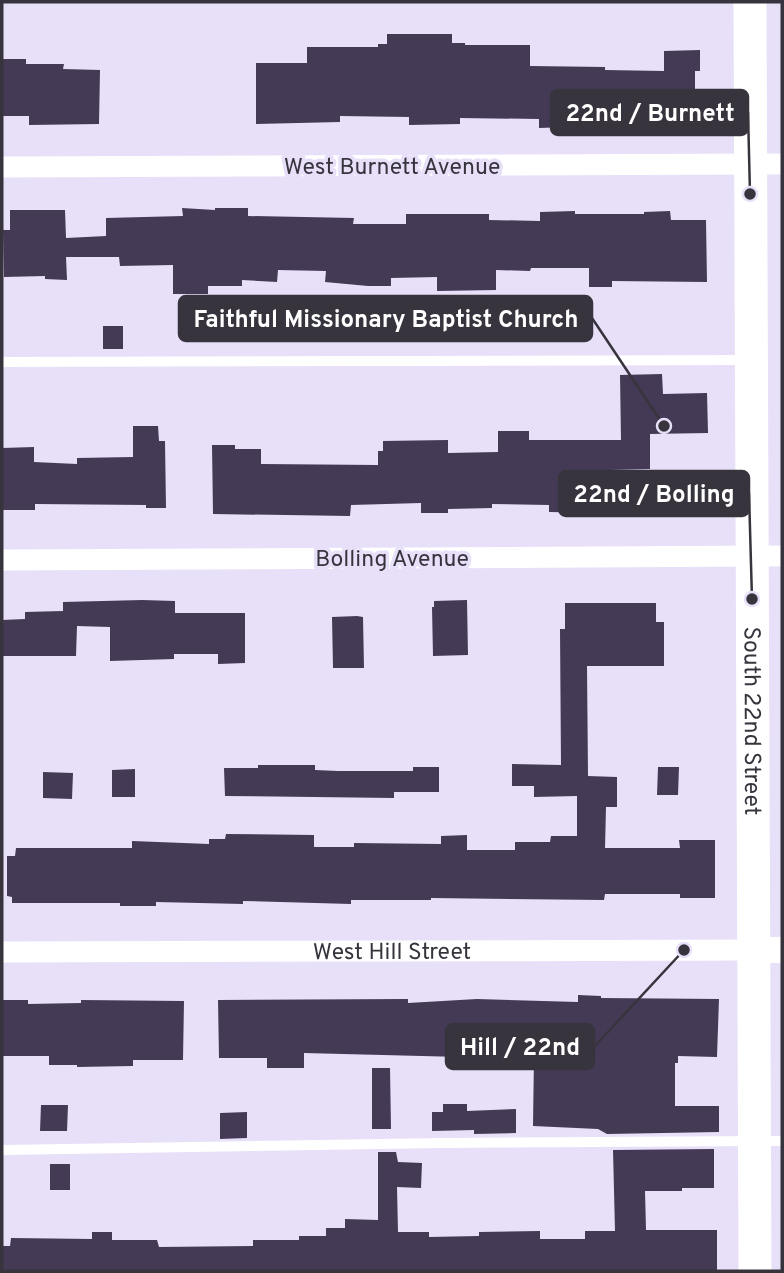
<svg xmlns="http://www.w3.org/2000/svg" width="784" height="1273" font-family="Overpass,sans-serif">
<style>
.building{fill:#443a56}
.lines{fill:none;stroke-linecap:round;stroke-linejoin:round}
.service{stroke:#fff;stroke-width:10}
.minor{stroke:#fff;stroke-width:21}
.tertiary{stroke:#fff;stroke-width:26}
.primary{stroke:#fff;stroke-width:33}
.labels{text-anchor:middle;stroke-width:7;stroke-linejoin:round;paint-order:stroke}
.street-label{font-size:23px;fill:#38343e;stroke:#e8dff9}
.leader{fill:none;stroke:#38343e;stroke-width:2.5}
.callout-dot{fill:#38343e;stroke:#e8dff9;stroke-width:2.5}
.callout{fill:#38343e;stroke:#38343e;stroke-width:2.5}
.callout-label{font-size:24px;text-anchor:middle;font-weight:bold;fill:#fff}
</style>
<rect width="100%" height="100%" fill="#e8dff9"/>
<path class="building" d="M387 34H452V43H465V45H530V66L605 67V70L664 71V51L700 50V71H695V110L641 109V120H632V123L566 124 567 127 539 128V119L460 118V124L409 125V117L340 116V122L256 124V63H307V47H378V44H387Z
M2 59H26V64H64L63 69 100 70 99 124 29 125V116H2Z
M182 208 215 210V208H248V216L354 218 353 224H406V214H489V220L540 221V212L575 211V214H644V212L670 211 671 220H706L707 282 612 281V287H589V268H531L530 271 496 270V290L437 291V277L391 278V286H368L325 282 326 271 278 270 277 282 242 280V286H208V294H173V265L120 266 119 257H66L67 280 45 279V276L4 277 3 230H10V210H65L66 238 106 236V218L183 216Z
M103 326H123V349H103Z
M662 374 663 394 707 393 708 433 650 434V469L610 470 611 513 549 512V505L492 504V508L448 509V513H421V503L351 505 350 516 213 514 212 445H235V449H261V464L378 465V451H383V441L448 440V453L498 452V431H529V440H621L620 375Z
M133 426H158L159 441H165L166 508H146V505L35 504V510H2V448L34 447V462L77 464V458L133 457Z
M142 600 175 601V613H245V663L218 664V654H174V659L110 661V627L77 626 76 656H2V620L25 619V612L63 611V602Z
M467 600 468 655 433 656 432 607H434V601Z
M565 603H656V622H664V666H587L588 776 617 777V807H606L605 848H680L679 840H715V898H680V894H605L604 900 431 898V900H351V904L243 901V904L156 902V906H120V903H12V897L7 896V856H15L16 848H132V841L209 844V839H225L226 834 314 835V847H354V843L441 844V836L467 835V850H515V842H550L551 836H577V796L534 797V786H512V764L561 765 560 629H565Z
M357 616 363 617 364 668H333L332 617Z
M258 765H315V770L338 771H413V767H439V792H394V798L225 796 224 768H258Z
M658 767H679L678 795H657Z
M135 769V797H112V770Z
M43 772 73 773 72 799 43 798Z
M578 995 601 996V998L719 999 717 1057 678 1056V1063H675V1106H719V1132L607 1134 598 1129 533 1126 534 1055H521V1045H460L461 1057 304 1053V1068H267V1058H219L218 1000 408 999V1003L477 999 578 1002Z
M2 1000H28V1004L81 1003V1000L184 1001 183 1060H133V1066L77 1067V1065H49V1056H3Z
M372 1068H390L391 1129H372Z
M443 1104H467V1111L516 1109V1133L474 1134V1130L432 1131V1112H443Z
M41 1105H68L67 1131H40Z
M247 1112V1138L220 1139V1113Z
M714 1149V1188H682V1191H645L646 1230H717V1271H2V1246H10L11 1238 92 1239V1232H112V1240H157L159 1247 253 1246V1240H299V1236H326V1228H345V1219L378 1220V1152H396L398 1162 422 1163 421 1188 397 1187 398 1232H429V1237L479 1236V1232L540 1231V1239H585V1231H615L613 1150Z
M50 1164H70V1190H50Z"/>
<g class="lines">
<path class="service" d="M2 362 748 360
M2 1150 442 1143 782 1141"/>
<g class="minor">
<path d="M2 167 782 164"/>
<path d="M2 560 782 556"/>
<path id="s1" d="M2 952 753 950"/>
</g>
<path class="tertiary" d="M753 950H782"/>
<path class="primary" id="s2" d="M750 2 755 1271"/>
</g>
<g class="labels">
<g class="street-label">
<text x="392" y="174">West Burnett Avenue</text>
<text x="392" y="566">Bolling Avenue</text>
<text dy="8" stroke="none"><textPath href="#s2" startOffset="719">South 22nd Street</textPath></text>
<text dy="8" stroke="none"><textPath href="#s1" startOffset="390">West Hill Street</textPath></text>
</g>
</g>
<path class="leader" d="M750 194L748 112M664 426L592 318M752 599L749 493M684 950L594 1047"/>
<g class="callout-dot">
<circle cx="750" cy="194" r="7"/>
<circle cx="664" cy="426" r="7"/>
<circle cx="752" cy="599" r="7"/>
<circle cx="684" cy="950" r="7"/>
</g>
<g class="callout">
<rect x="551" y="90" width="197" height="45" rx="7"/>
<rect x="179" y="296" width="413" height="45" rx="7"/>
<rect x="559" y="471" width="190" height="45" rx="7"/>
<rect x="446" y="1024" width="148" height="45" rx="7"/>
</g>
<g class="callout-label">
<text x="650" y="121">22nd / Burnett</text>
<text x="386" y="327">Faithful Missionary Baptist Church</text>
<text x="654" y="502">22nd / Bolling</text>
<text x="520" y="1055">Hill / 22nd</text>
</g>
<rect width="784" height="1273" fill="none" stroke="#38343e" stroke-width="7"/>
</svg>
